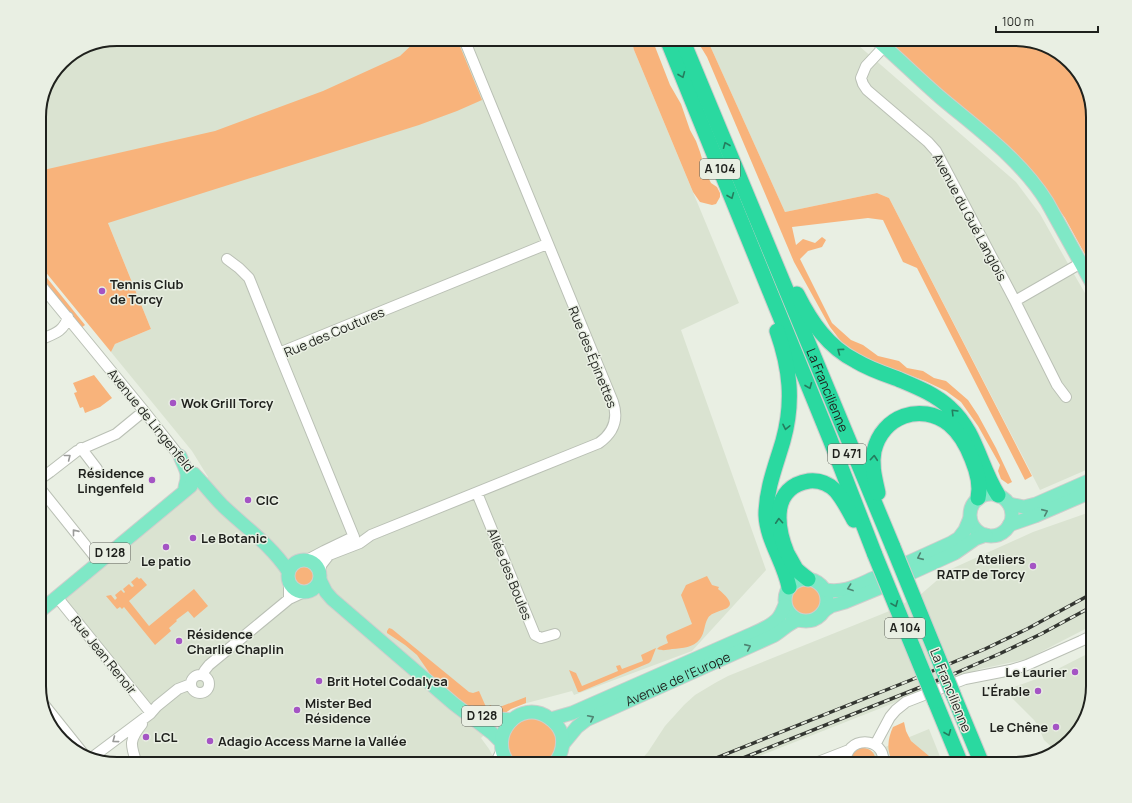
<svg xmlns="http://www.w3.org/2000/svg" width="1132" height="803" font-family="Manrope,sans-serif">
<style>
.built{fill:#dae3d1}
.green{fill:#f8b37b}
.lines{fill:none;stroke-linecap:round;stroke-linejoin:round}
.minor-casing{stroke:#bac0b5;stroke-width:12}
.major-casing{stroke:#cececd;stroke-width:15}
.highway-casing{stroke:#cececd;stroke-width:17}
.minor{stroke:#fff;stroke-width:10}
.major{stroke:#7fe8c6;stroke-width:13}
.highway{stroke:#2ad9a0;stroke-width:15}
.rail-casing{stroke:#333631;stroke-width:3.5}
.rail{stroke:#e9efe3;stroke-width:2;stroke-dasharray:6;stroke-linecap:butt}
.highway-bridge-casing{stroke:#cececd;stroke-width:17;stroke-linecap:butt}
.highway-bridge{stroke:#2ad9a0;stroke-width:15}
.oneway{stroke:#247d5e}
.oneway2{stroke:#9a9b99}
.oneway3{stroke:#4f8472}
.poi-dot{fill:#a454c4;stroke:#e9efe3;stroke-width:1.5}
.labels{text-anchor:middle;stroke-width:3;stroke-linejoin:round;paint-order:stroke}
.shield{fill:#e9efe3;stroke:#5c5f58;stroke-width:1}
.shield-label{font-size:12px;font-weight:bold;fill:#1f211d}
.street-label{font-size:13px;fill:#1f211d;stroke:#e9efe3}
.poi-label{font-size:13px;font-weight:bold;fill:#1f211d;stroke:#e9efe3;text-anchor:start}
.rim{fill:none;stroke:#1f211d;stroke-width:2}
</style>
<rect width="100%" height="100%" fill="#e9efe3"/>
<path class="built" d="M117 39H631L634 50 739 303 681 330 766 570 692 651 574 695 572 691 497 711 486 733 481 738 489 749 497 764H142L129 732 154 712 62 599 208 477 192 451 111 352 115 344 151 329 106 218 39 239V112L47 83 65 59 87 45Z
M707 39H851L1016 182 1040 214 1071 269 1093 307V467L1040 490 889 198 877 193 785 212Z
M1093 511V625L1027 659 980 669 739 764H637L648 752 665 726 684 705 695 695 715 683 728 676 887 612 920 595 949 570 1033 532Z
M1093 651V686L1077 733 1056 751 1044 740 1038 726 1034 720 1009 695 1011 688 1042 677Z
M929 729 943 764H844Z"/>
<path class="green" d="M418 39H457L482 100 457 111 419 125 108 223 151 329 115 344 111 352 39 264V171L215 131 323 91 400 56Z
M631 39H651L654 44 670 85 681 104 690 130 696 141 700 152 707 175 711 183 717 187 720 193V197L716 204 712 205 700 202 693 192 634 50Z
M696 39H707L785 212 877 193 889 198 1032 476 1025 480 917 268 903 262 883 220 868 218 792 227 796 245 803 239 815 243 822 237 826 240 822 247 808 251 800 259 832 323 851 340 863 345 878 356 899 361 907 368 923 371 934 378 946 381 968 400 978 415 996 448 1012 482 1008 484 1001 479 998 471 1000 465 978 426 961 402 946 391 925 381 861 357 843 344 830 327 794 262 707 57Z
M878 39H1015L1062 55 1085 82 1093 117V269L1065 218 1032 171Z
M39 268 85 325 81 328 39 277Z
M94 375 112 398 100 407 85 413 83 407 80 408 74 393 77 392 73 383Z
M292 576a12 12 0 1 1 24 0a12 12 0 1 1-24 0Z
M707 576 712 585 719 587 718 589C747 613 715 607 708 618 704 624 705 633 700 639 693 648 683 648 672 649 666 650 663 651 657 649L659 647 668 643 666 637 667 635 692 624 681 595 686 585Z
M137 577 139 579 141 578 147 585 129 601 149 626 194 589 208 606 194 618 188 611 176 620 177 621 169 628 171 631 155 645 124 607 122 609 120 607 117 609 106 596 111 595 115 600 117 598 115 595 121 590 124 593 125 592 123 589 129 584 132 587 134 586 131 582Z
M791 600a15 15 0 1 1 30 0a15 15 0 1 1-30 0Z
M389 628 392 629 469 692 473 693 479 691 486 707 491 705 492 710 526 697V703L511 709 505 713 476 711 457 699 435 681 417 655 405 645 387 633V631Z
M656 648 651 661 649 663 580 692H578L569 670 576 673 582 686 618 671 616 666 620 665 622 669 643 661 641 655Z
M526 718 543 720 555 732 558 744 551 760 546 764H518L510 755 507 743 512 727Z
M904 722 906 731 911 741 929 756 935 764H901L891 758C886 747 889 736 893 727Z
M861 748C871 747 877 754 875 764H852C851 756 853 751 861 748Z"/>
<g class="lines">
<g class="minor-casing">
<path id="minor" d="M881 50 866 66 861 78 863 84 867 90 928 142 936 151 1015 301 1057 385 1066 397
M227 259 239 268 249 278 279 353
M39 283 144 411 184 462
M1015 301 1081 263
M39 340C53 334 63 333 68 317
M81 448 97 469
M39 482 43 477 50 472 77 451 116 434 144 411
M39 487 99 562
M477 493 535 635 541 638 555 634
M345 545 353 541 354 537 279 353 547 244
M307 560 324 551 349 539
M319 571 322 564 329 555 360 543 371 535 599 443C613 433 619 420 613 402L464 39
M57 597 151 713
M289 599V584
M202 675 205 670 209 665 289 599 302 593
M191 684a9 9 0 1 1 18 0a9 9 0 1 1-18 0Z
M42 702 82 752
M875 745 890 717 896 710 906 702 965 679 1011 670 1027 665 1081 641 1093 635
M94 756 150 714 157 706 178 689 191 684
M137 764C130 744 129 740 142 724
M495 764 502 750
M813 764 849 750
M846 764C843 735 887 735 883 764"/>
</g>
<g class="major-casing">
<g id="major">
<path d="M876 39C898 58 919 79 941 98 979 130 1021 160 1047 202L1093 285"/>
<path d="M180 456C185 469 190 473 185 487"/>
<path d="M194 474C204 484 213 496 223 506 245 527 271 545 288 571"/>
<circle cx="991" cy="515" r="21"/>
<path d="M1009 504 1024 507 1036 504 1093 479"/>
<path d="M1009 525 1035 516 1093 491"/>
<circle cx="304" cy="576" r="16"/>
<path d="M907 563 951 543 959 538 965 530 970 518"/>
<path d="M911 573 955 553 975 539 986 535"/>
<circle cx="806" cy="600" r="21"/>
<path d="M320 580 326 592 332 599 454 704 492 733 501 742"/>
<path d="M825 590C845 593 856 586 874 578"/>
<path d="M825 610 831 606 845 602 879 588"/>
<path d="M39 612 191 486 193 480 194 474"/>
<path d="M472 713 485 718 512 720"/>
<path d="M551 719 572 713 745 637C756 632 772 627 779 617 782 613 783 609 785 605"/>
<path id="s1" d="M563 744 577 727 586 720 773 636C782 631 788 623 798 620"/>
<path d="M509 764C486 736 520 697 549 718 555 722 560 728 562 735 564 746 561 756 554 764"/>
</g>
</g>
<g class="highway-casing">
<g id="highway">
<path d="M667 39 830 439 875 555"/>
<path id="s2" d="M682 39 893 547"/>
<path d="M797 294C811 322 828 347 856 361 869 369 884 374 898 379 917 387 935 394 950 408 976 431 980 467 998 495"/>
<path d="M777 331C790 368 794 402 783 441 776 465 766 489 766 515 767 540 784 562 789 587"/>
<path d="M878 493C875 479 871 465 874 451 882 416 921 402 949 424 960 433 967 446 972 459 977 471 981 485 978 498"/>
<path d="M808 579C804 576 800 573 796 569 793 564 790 558 787 553 776 526 771 487 809 481 819 480 829 484 836 491 843 499 849 511 854 520"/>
<path d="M953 694 982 764"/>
<path d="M935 701 961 764"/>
</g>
</g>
<use href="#minor" class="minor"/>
<use href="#major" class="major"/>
<use href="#highway" class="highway"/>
<g class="rail-casing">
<path id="rail" d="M701 764 911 680 985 649 1027 629 1093 593
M728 764 956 673 999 654 1041 634 1093 606"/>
</g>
<use href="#rail" class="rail"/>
<g class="highway-bridge-casing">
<path id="highway-bridge" d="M893 547 953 694
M875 555 935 701"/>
</g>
<use href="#highway-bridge" class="highway-bridge"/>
</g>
<defs><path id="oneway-chevron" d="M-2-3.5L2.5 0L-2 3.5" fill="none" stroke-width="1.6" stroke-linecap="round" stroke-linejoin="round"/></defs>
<g class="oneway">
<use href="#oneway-chevron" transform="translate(682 75) rotate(68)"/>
<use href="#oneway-chevron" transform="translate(726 145) rotate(-112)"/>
<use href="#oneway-chevron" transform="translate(731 196) rotate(68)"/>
<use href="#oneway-chevron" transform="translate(840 351) rotate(-143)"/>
<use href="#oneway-chevron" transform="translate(809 386) rotate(68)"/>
<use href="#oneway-chevron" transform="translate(954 412) rotate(-135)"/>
<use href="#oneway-chevron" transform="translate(786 427) rotate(102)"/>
<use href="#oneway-chevron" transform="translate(874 458) rotate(-85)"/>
<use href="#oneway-chevron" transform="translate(779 521) rotate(-94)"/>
<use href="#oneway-chevron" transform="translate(895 604) rotate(68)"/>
<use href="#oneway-chevron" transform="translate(948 733) rotate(68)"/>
</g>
<g class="oneway2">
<use href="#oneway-chevron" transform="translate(68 457) rotate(-38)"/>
<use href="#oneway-chevron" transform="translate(75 532) rotate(-129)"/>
<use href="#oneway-chevron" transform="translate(115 740) rotate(143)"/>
</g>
<g class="oneway3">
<use href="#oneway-chevron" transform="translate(1045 512) rotate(-24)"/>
<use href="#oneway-chevron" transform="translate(920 557) rotate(156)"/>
<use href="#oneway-chevron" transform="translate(850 588) rotate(160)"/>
<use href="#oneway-chevron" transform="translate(748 647) rotate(-24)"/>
<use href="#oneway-chevron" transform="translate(591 718) rotate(-27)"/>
</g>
<g class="poi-dot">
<circle cx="102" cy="291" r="4"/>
<circle cx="173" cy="403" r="4"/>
<circle cx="152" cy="480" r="4"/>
<circle cx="248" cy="500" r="4"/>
<circle cx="193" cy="538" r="4"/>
<circle cx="166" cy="547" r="4"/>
<circle cx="1033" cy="566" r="4"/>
<circle cx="179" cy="641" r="4"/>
<circle cx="1075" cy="672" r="4"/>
<circle cx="319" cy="681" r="4"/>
<circle cx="1038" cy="691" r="4"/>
<circle cx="297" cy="710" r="4"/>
<circle cx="1056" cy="727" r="4"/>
<circle cx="146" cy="737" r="4"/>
<circle cx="210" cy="741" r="4"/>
</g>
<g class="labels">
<g class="shield">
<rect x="700" y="159" width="40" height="20" rx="3"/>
<rect x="828" y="444" width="38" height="20" rx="3"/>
<rect x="90" y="543" width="40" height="20" rx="3"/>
<rect x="885" y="618" width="40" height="20" rx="3"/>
<rect x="462" y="706" width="40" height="20" rx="3"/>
</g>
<g class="shield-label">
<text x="720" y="173">A 104</text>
<text x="847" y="458">D 471</text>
<text x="110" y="557">D 128</text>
<text x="905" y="632">A 104</text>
<text x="482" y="720">D 128</text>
</g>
<g class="street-label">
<text transform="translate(970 217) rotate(62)" y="5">Avenue du Gué Langlois</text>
<text transform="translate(334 332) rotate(-23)" y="5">Rue des Coutures</text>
<text transform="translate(593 357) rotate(68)" y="5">Rue des Épinettes</text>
<text dy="5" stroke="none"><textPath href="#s2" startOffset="380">La Francilienne</textPath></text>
<text transform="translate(151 420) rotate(51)" y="5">Avenue de Lingenfeld</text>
<text transform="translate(510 574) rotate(68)" y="5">Allée des Boules</text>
<text transform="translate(104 655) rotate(51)" y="5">Rue Jean Renoir</text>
<text dy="5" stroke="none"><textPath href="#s1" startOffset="134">Avenue de l'Europe</textPath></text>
<text transform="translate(951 690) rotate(68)" y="5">La Francilienne</text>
</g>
<g class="poi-label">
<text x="110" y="289">Tennis Club<tspan x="110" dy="15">de Torcy</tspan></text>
<text x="181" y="408">Wok Grill Torcy</text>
<text x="144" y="478" text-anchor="end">Résidence<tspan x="144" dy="15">Lingenfeld</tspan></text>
<text x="256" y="505">CIC</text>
<text x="201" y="543">Le Botanic</text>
<text x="1025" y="564" text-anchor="end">Ateliers<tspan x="1025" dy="15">RATP de Torcy</tspan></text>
<text x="166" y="566" text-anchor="middle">Le patio</text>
<text x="187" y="639">Résidence<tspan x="187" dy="15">Charlie Chaplin</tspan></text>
<text x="1067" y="677" text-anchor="end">Le Laurier</text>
<text x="327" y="686">Brit Hotel Codalysa</text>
<text x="1030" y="696" text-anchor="end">L'Érable</text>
<text x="305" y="708">Mister Bed<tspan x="305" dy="15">Résidence</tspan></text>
<text x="1048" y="732" text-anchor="end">Le Chêne</text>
<text x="154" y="742">LCL</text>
<text x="218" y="746">Adagio Access Marne la Vallée</text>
</g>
</g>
<path d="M0 0H1132V803H0ZM117 46H1015A71 71 0 0 1 1086 117V686A71 71 0 0 1 1015 757H117A71 71 0 0 1 46 686V117A71 71 0 0 1 117 46Z" fill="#e9efe3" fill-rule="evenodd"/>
<path class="rim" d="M117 46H1015A71 71 0 0 1 1086 117V686A71 71 0 0 1 1015 757H117A71 71 0 0 1 46 686V117A71 71 0 0 1 117 46Z"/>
<path d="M996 26v6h102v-6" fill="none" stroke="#1f211d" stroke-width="2"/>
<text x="1002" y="26" font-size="12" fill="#1f211d" stroke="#e9efe3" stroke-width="3" paint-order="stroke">100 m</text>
</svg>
